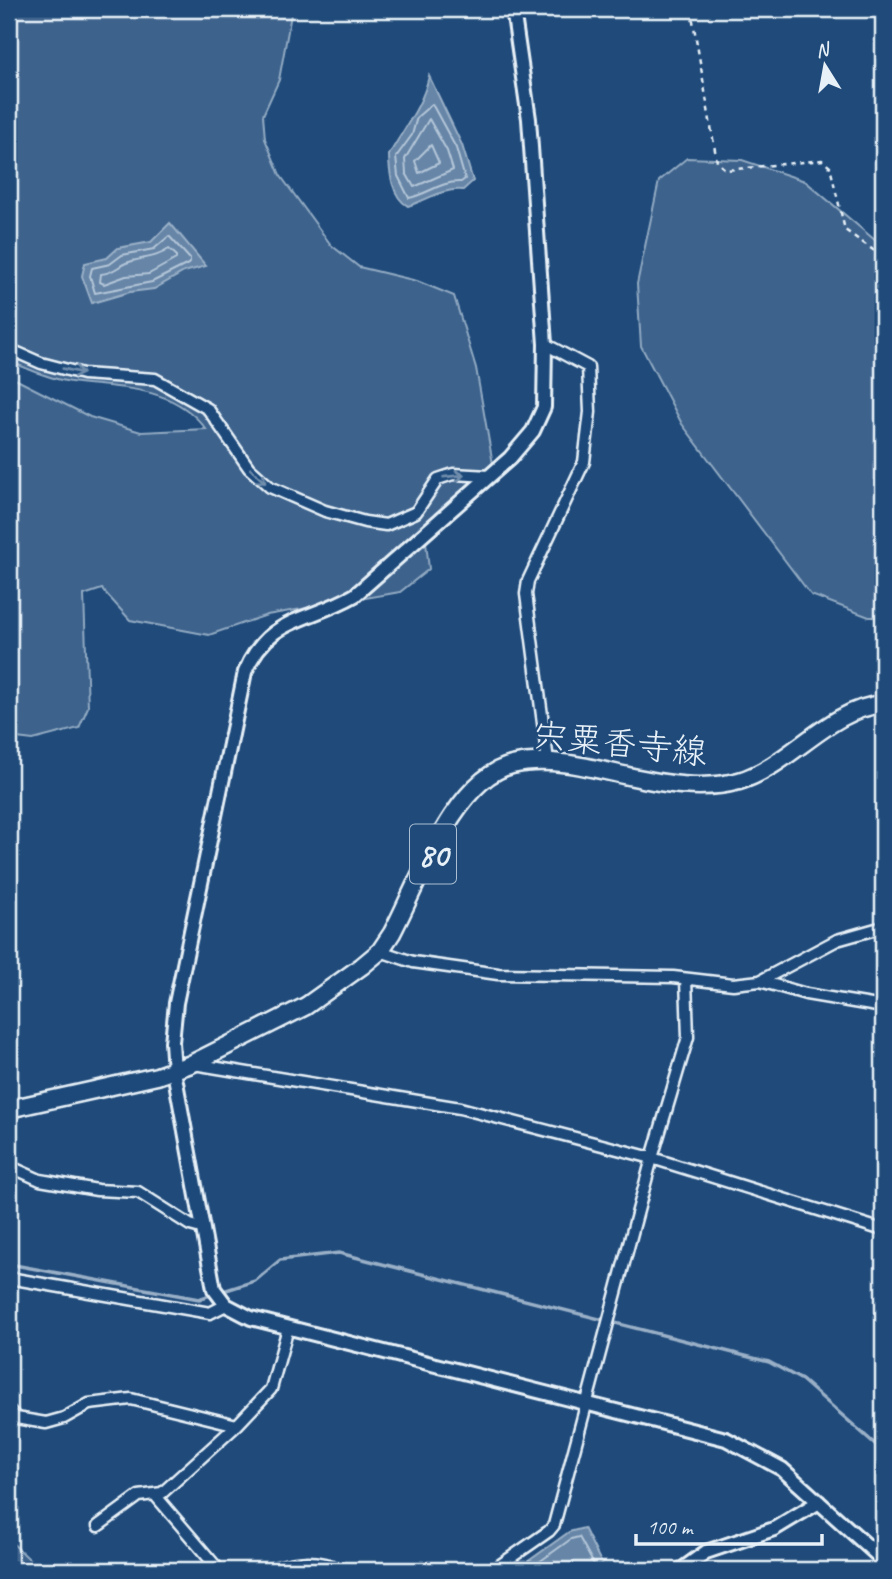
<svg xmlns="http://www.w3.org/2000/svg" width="892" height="1579" font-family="Caveat,'Klee One',sans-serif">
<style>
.green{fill:#3c628c;stroke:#92aac2;stroke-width:2}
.water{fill:#6685a7;stroke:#9ab0c7;stroke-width:2}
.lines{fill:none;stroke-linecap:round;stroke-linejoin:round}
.shore{stroke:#b4c6d8;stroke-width:2}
.stream{stroke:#9ab0c7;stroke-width:3.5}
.minor-casing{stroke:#e8f1f8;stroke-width:15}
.tertiary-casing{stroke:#e8f1f8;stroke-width:18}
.primary-casing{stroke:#e8f1f8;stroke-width:21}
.path{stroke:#e8f1f8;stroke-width:2.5;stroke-dasharray:5 5;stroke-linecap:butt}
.minor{stroke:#1f4a7a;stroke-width:10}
.tertiary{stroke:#1f4a7a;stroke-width:12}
.primary{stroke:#1f4a7a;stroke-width:16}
.oneway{stroke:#6f8dac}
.labels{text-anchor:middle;stroke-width:5;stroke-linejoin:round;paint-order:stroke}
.shield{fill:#1f4a7a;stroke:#acbfd2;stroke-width:2}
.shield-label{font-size:33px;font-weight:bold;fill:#e8f1f8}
.street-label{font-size:35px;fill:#e8f1f8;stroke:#1f4a7a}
</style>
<rect width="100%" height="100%" fill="#1f4a7a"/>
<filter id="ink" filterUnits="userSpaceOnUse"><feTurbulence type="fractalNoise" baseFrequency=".0143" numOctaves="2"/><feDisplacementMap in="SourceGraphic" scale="14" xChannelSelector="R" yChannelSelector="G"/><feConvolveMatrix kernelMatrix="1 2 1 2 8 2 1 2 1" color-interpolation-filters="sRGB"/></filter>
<g filter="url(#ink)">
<path class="green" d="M9 9H292L279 80 263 115 265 139 280 175 331 245 359 267 417 281 454 296 476 368 493 464 424 524 429 569 400 592 267 615 209 635 130 620 102 589 84 595 88 707 79 728 33 740 9 737V376L90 417 141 432 206 429C173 385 121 389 71 382 51 379 28 369 9 361Z
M687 158 742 160 805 181 883 247V617H869L811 595 682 424 641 346 637 284 659 181Z
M9 1540 41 1570H9Z"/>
<path class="water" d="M429 76 462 145 473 181 463 190C443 188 427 200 408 206 392 198 389 171 389 155 404 128 422 107 429 76Z
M170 223 206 266 184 272 154 289 130 292 92 303 82 276 85 263 107 258 118 248 151 242Z
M584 1528 605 1570H516L569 1532Z"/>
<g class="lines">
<path class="shore" d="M432 104 456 148 465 179 461 182C441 181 428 194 409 198L398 176 396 157 412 135 417 117Z
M429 119 447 151 453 170 414 187 406 173 405 159Z
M431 145 439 163 419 173 415 161Z
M169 236 190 259V263L152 282 95 293 90 276 92 268 110 264 122 255 154 249Z
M169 249 176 255V259L149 274 126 276 104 284 100 282 101 274C113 273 117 267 126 263 141 257 155 259 169 249Z
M528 1570 571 1539 579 1537 597 1570"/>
<path class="stream" d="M9 1264 199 1299 213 1294
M220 1292 255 1281 280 1260 339 1253 769 1362 802 1380 883 1451"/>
<g class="minor-casing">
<path id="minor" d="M545 344 588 367 590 412 584 462 528 581 526 594 548 761
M9 349 41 363 83 374 155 379 208 409 249 468 270 487 325 511 365 522 386 525 416 512 438 479 453 474 489 476
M380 951 413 962 498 974 673 977 733 984 760 981 837 940 883 927
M760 981 806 994 883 1007
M194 1064 460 1108 652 1158 883 1230
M9 1166 40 1180 97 1190 138 1192 190 1225 201 1228
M9 1278 210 1313 226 1305
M9 1410 16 1418 46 1423 64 1418 89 1404 131 1399 237 1425 271 1389 288 1328
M155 1495 219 1570
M98 1526 139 1496 162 1493 237 1425
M268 1570C291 1561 319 1558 341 1570
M493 1570 549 1531 554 1525 652 1158 688 1037 686 979"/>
</g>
<g class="tertiary-casing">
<path id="tertiary" d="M513 9 529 119 545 344 544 407 533 431 510 458 355 595C306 623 269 616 245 672L176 1003 172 1042 174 1071 214 1289 226 1305 251 1318 726 1439 782 1469 883 1560
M681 1570 706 1552 774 1529 819 1502"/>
</g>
<g class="primary-casing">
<path id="primary" d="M9 1109 157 1076 191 1064 306 1006 362 966 380 951 392 933C418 884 455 778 512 765 550 756 592 768 628 776 665 784 702 791 739 781 790 766 828 709 883 704"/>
</g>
<path class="path" d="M691 9 717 162 726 170 822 160 830 167 845 230 883 257"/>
<use href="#minor" class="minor"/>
<use href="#tertiary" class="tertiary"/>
<use href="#primary" class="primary"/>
</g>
<defs><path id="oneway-shaft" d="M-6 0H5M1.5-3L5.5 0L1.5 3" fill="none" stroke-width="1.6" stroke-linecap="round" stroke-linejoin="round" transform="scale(1.75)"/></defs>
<g class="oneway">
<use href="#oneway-shaft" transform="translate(73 371) rotate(13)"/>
<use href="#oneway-shaft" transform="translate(258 476) rotate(44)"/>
<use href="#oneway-shaft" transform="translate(454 476) rotate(-6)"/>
</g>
</g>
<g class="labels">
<rect class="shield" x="410" y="824.5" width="46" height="59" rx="5"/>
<g class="shield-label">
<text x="433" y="866">80</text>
</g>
<g class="street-label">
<text transform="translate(620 743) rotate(6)" y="12">宍粟香寺線</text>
</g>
</g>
<rect width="892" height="1579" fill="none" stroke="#1f4a7a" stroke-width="35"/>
<rect x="18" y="18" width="857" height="1544" fill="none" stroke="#e8f1f8" stroke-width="2.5" filter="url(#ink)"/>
<g transform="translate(825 66) rotate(349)" stroke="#1f4a7a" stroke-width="5" paint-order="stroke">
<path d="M0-5L12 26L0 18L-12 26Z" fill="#e8f1f8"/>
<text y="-10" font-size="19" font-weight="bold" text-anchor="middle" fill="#e8f1f8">N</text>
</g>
<path d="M636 1534v10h186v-10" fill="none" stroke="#e8f1f8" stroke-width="3.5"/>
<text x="647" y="1534" font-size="21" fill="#e8f1f8" stroke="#1f4a7a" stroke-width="5" paint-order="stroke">100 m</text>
</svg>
